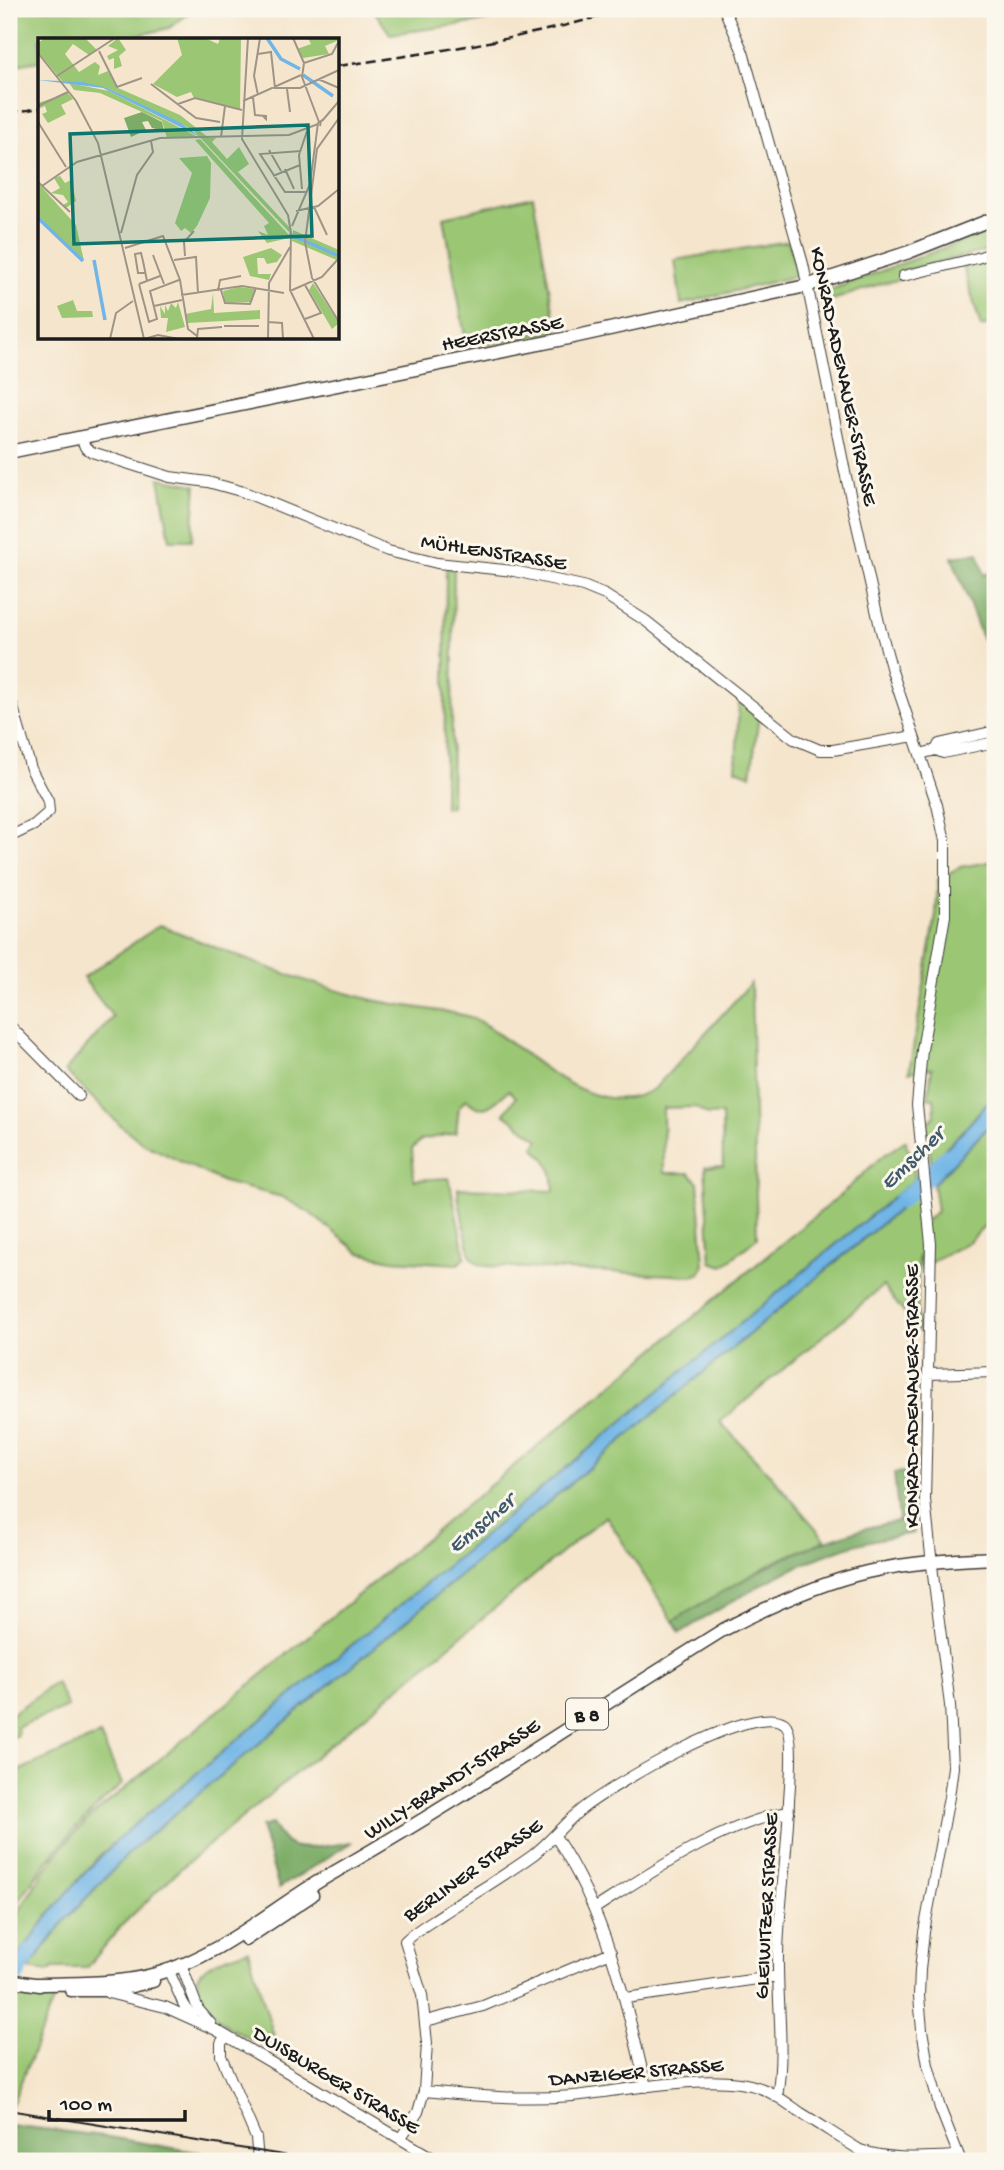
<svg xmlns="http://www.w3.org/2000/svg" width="1004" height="2170" font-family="'Gochi Hand',sans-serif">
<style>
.green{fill:#9bc774;stroke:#5c7248;stroke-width:2}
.forest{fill:#7cac66;stroke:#4c6441;stroke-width:2}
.water{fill:#70b5e6;stroke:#466881;stroke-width:2}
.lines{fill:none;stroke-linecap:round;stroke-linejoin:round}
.river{stroke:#70b5e6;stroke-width:16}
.minor-casing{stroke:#3d3a36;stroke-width:12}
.major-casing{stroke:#3d3a36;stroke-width:15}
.minor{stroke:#fff;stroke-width:10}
.major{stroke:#fff;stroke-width:12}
.tram{stroke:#1c1c1c;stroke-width:2}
.rail{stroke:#1c1c1c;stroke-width:2.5;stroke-dasharray:10 5;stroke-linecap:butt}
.labels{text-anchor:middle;stroke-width:6;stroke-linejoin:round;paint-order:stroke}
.shield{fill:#fbf7ec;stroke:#5f5e5a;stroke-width:2}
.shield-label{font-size:19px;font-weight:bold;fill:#1c1c1c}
.street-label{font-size:21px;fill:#1c1c1c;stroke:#fbf7ec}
.water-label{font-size:23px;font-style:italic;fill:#3e596d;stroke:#fbf7ec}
.inset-river{fill:none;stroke:#70b5e6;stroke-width:3.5}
.inset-road{fill:none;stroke:#9e9586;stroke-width:2}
.view{fill:#0f766e;fill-opacity:0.15;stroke:#0f766e;stroke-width:3.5}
.inset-edge{fill:none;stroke:#1c1c1c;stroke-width:3.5}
</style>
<rect width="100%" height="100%" fill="#fbf7ec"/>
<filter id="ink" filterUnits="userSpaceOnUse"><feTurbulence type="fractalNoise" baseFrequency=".0143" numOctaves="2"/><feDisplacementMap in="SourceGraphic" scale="14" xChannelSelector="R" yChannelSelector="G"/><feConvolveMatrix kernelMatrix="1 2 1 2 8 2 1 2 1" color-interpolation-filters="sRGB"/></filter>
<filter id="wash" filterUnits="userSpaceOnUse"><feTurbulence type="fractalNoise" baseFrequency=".00686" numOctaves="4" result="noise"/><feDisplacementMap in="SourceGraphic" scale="28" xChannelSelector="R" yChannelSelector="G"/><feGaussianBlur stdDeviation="1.57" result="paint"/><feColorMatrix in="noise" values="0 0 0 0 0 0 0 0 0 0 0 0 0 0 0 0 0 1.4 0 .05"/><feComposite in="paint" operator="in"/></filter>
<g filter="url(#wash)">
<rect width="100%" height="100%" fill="#f5e5cc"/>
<path class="green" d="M9 9H194L169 28 117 40H40V61L9 66Z
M373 9H540L473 23 390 34Z
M533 196 557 332 467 348 444 217Z
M995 229V249L901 271 899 280 883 283 824 303 827 291Z
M789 241 796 276 681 304 675 260Z
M995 257V323L981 327 963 266Z
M159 478 196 485 192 540H170Z
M446 568 454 569 451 807H444Z
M739 700 759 715 751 775 736 769Z
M995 861V1093L971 1122 931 1163 926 1124 935 1116 934 1098H928L932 1068 909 1072 936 915 938 879 960 867Z
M160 925C226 952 292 979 361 997 387 1004 414 1007 440 1011 452 1013 466 1014 477 1020 526 1048 594 1127 655 1088L751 983 757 1238 723 1266 711 1262 705 1167 723 1166 722 1114 708 1115 695 1107 663 1108 664 1173H689L698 1182 704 1265 699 1274 692 1276 486 1266C477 1265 475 1261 470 1254L458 1196V1188L554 1191C553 1168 550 1163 534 1147L539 1140 504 1113 516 1097 509 1090C495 1102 484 1118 466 1099L459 1107 456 1133 421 1140 412 1149 414 1180 449 1178 465 1257 458 1264 392 1260 360 1253 310 1213 282 1197 223 1182 144 1144 120 1125 65 1071 113 1017 83 978Z
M995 1120V1216L970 1241 922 1267 918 1255V1331L883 1286 720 1422 767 1471 826 1540 774 1562 673 1621 606 1516 180 1869 121 1926 87 1968H53L49 1972 28 1969 68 1917 134 1848 917 1194 921 1225 937 1211 933 1184Z
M906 1140 907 1148 913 1154 915 1179 99 1856 47 1917 11 1967H9V1927L44 1871 64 1845 89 1818 844 1192 880 1158Z
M56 1682 68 1707 17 1727 18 1735 9 1738V1716Z
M100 1735 122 1784C74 1825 43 1863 9 1916V1747L18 1771Z
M248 1950 251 1959 278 2050C248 2039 214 2025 200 1995 197 1988 195 1980 200 1974 209 1960 233 1955 248 1950Z
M9 1993 54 1999 9 2112Z"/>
<path class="forest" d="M978 553 984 575 995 571V657L981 635 952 557Z
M907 1472 914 1533C889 1537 864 1541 839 1550 782 1569 731 1602 680 1633L673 1621C744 1578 815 1535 899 1521L894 1473Z
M272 1824C277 1831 282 1841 290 1845 303 1852 337 1844 352 1842L279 1888 261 1827Z
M9 2125 103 2136 248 2161H9Z"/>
<path class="water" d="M995 1093V1120L933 1184 931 1163 971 1122Z
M915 1179 917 1194 134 1848 68 1917 28 1969 11 1967C45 1917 82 1872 127 1831Z"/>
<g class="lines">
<path class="river" d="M900 1201 920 1184 947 1156
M9 1988 31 1951"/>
</g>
</g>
<g filter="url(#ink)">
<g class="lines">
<g class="minor-casing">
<path id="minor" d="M724 9 743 52 803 264 845 472 880 627 892 671 937 805 945 841V916L922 1050 917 1105 931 1244 925 1500 934 1583 950 1705 953 1767 949 1797 924 1932 920 1970 919 1996 922 2030 928 2065 940 2108 961 2161
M903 276 977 258 995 252
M81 437 85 447 92 452 170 477 208 482 244 492 388 551 437 563 514 571 583 586 605 595 646 621 794 739 820 750H833L914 736
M9 694 31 769 48 801 49 812 34 825 9 837
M936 750 939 744 995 731
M920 754 936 750 943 753 995 742
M9 1025 79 1096
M928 1374 995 1372
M555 1836C605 1911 626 1999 646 2087
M594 1909C650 1873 723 1823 789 1812
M181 1964 198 2009 211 2024
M168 1969 183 2003 193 2019
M108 1993 165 2007 216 2030 438 2161
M626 1998 778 1976
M426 2021 483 2006 611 1952
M226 2036 221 2043V2056L256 2138 258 2161
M424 2091C474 2096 523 2100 573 2096 621 2091 716 2071 760 2088 775 2093 788 2104 801 2113 821 2125 840 2138 860 2150 892 2161 925 2157 958 2156
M400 2139 418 2112 424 2091 427 2043 422 1995 405 1941C416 1930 431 1922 444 1913 473 1894 504 1876 533 1855 551 1841 565 1822 583 1808 612 1786 751 1701 784 1723 795 1730 790 1786 789 1800 788 1851 779 1902 778 1954 777 2001 785 2050 777 2097"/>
</g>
<g class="major-casing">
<path id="major" d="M9 452 573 337 806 286 909 252 995 218
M246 1939 312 1895
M9 1980 40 1985
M34 1984C74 1983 116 1985 156 1974 220 1956 270 1910 326 1877 461 1800 591 1712 723 1630 769 1606 817 1584 867 1572 910 1562 952 1560 995 1558
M71 1990H115L153 1981"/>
</g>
<use href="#minor" class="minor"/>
<use href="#major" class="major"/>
<path class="tram" d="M9 2110 319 2161"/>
<path class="rail" d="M338 66C435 52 531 38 625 9
M9 113 40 108"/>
</g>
</g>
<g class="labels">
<rect class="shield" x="566" y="1698.5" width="42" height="31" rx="5"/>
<g class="shield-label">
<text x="587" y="1721">B 8</text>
</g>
<g class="street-label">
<text transform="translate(502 332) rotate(-11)" y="7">HEERSTRASSE</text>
<text transform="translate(845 376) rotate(78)" y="7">KONRAD-ADENAUER-STRASSE</text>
<text transform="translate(494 551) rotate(9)" y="7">MÜHLENSTRASSE</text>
<text transform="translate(911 1396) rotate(-90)" y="7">KONRAD-ADENAUER-STRASSE</text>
<text transform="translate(451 1778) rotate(-33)" y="7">WILLY-BRANDT-STRASSE</text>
<text transform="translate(472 1869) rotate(-35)" y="7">BERLINER STRASSE</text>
<text transform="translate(765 1906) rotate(-87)" y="7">GLEIWITZER STRASSE</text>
<text transform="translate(636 2071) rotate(-5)" y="7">DANZIGER STRASSE</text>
<text transform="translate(337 2079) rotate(31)" y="7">DUISBURGER STRASSE</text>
</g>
<g class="water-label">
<text transform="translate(911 1157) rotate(-44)" y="8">Emscher</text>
<text transform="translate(480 1522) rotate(-40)" y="8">Emscher</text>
</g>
</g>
<g transform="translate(38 38)">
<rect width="301" height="301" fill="#f5e5cc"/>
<path d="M7 0H47L59 12 51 17 35 6 27 16 41 34 57 24 62 28 60 37 70 33 80 50 142 77 171 100H178L174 104 189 121 201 109 211 126 200 134 251 189 252 195 155 92 69 50 24 43 0 14V5ZM80 0 88 12 81 18 84 28 76 31V20L71 22 69 18 80 12 70 8ZM139 0H167L180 6 182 0H203L202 72 156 60 153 54 139 59 115 46 144 17ZM270 0H301V2L287 8 291 16 265 20 259 11 273 6ZM31 45 71 53 160 99 129 100 124 83 62 55 36 52ZM30 55 35 61 23 67 28 76 10 85 4 76 9 74 7 68 0 71V65ZM162 101 251 197V200L229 205 220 193 230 197 226 188 231 185 157 102ZM169 118 173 125 172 160 159 188 153 195 147 190 143 193 137 185 154 135 141 120ZM22 138 27 145 33 142 36 154 38 163 28 170 25 167 30 164 25 157 13 155 22 150 16 140ZM0 145 38 187 46 223 0 179ZM255 192 301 212V223L254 203ZM233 210 244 217 239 224 229 226 226 220H219L220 236H233L231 242 212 238 205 219ZM275 245 301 285 294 291 271 252ZM201 249 217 251 214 264 187 265 185 253ZM175 255 176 275 222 272V281L150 285 147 276 173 271ZM35 262 39 273H54L55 279 24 280 19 268ZM140 264 147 289 128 294 130 280H123L122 268 127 276V267L130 273 133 265 138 270Z" fill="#9bc774"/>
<path d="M104 74 124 84 126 93 114 90 110 83 104 84 108 92 93 99 86 80Z" fill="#7cac66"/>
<path d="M0 42 45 44 69 50 141 84 162 99 65 50Z" fill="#70b5e6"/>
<path class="inset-river" d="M229 0 243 21 262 31M265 37 295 58M0 180 45 223M251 196 301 218M56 222 67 282"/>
<path class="inset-road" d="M210 0 204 101 250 177 253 195M255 0 266 25M61 13 79 49 104 40M0 15 38 63 60 105 106 301M220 16 233 14 237 50H262L301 32M266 25 264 39 281 84M266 25 294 16 301 3M19 38 77 0M280 41 301 50M113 46 158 80 182 84M249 51 252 74M220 57 216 38 222 0M215 59 217 77 228 78V81L225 78M205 63 263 37M140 66 157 60 204 72M0 68 30 54M301 80 279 111 267 204 274 240 301 284M284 83 301 63M0 84 28 129M183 99 187 68M231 112 243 133M263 113 222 116 247 154H269M247 131 256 151M235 138 262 127M0 144 32 174M4 148 39 124 122 100 251 97 280 86M264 151 261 117 269 93M276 169 289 197M258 173 280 168 301 151M254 188 272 146 280 85 283 83 282 88M253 194 252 252 276 301M83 195 99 137 115 114 113 103M87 210 125 198 142 242 150 291 159 298M115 217 126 246M147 218 146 204 156 193M136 222 158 219 160 256M107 235H100L97 216 103 215 105 223 109 243M101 246 111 284 119 281 112 253 141 242M101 246 122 238M267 247 283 275 267 281M183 252 187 265 212 266 218 250M180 253 182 242 203 238M252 253 284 239 301 220M143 257 204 248 246 255M116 268 144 262M230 284 244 285 245 301M186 288H221M72 301 78 275 95 263M106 301 120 297 141 301M159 301 160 291 184 289M230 301 231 245 252 209"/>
<path class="view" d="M270 87 274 198 36 206 32 96Z"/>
<rect width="301" height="301" class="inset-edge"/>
</g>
<rect width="1004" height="2170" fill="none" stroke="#fbf7ec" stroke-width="35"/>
<path d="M49 2110v10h136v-10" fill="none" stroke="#1c1c1c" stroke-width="3.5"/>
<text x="60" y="2110" font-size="21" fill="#1c1c1c" stroke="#fbf7ec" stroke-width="5" paint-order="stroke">100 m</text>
</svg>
